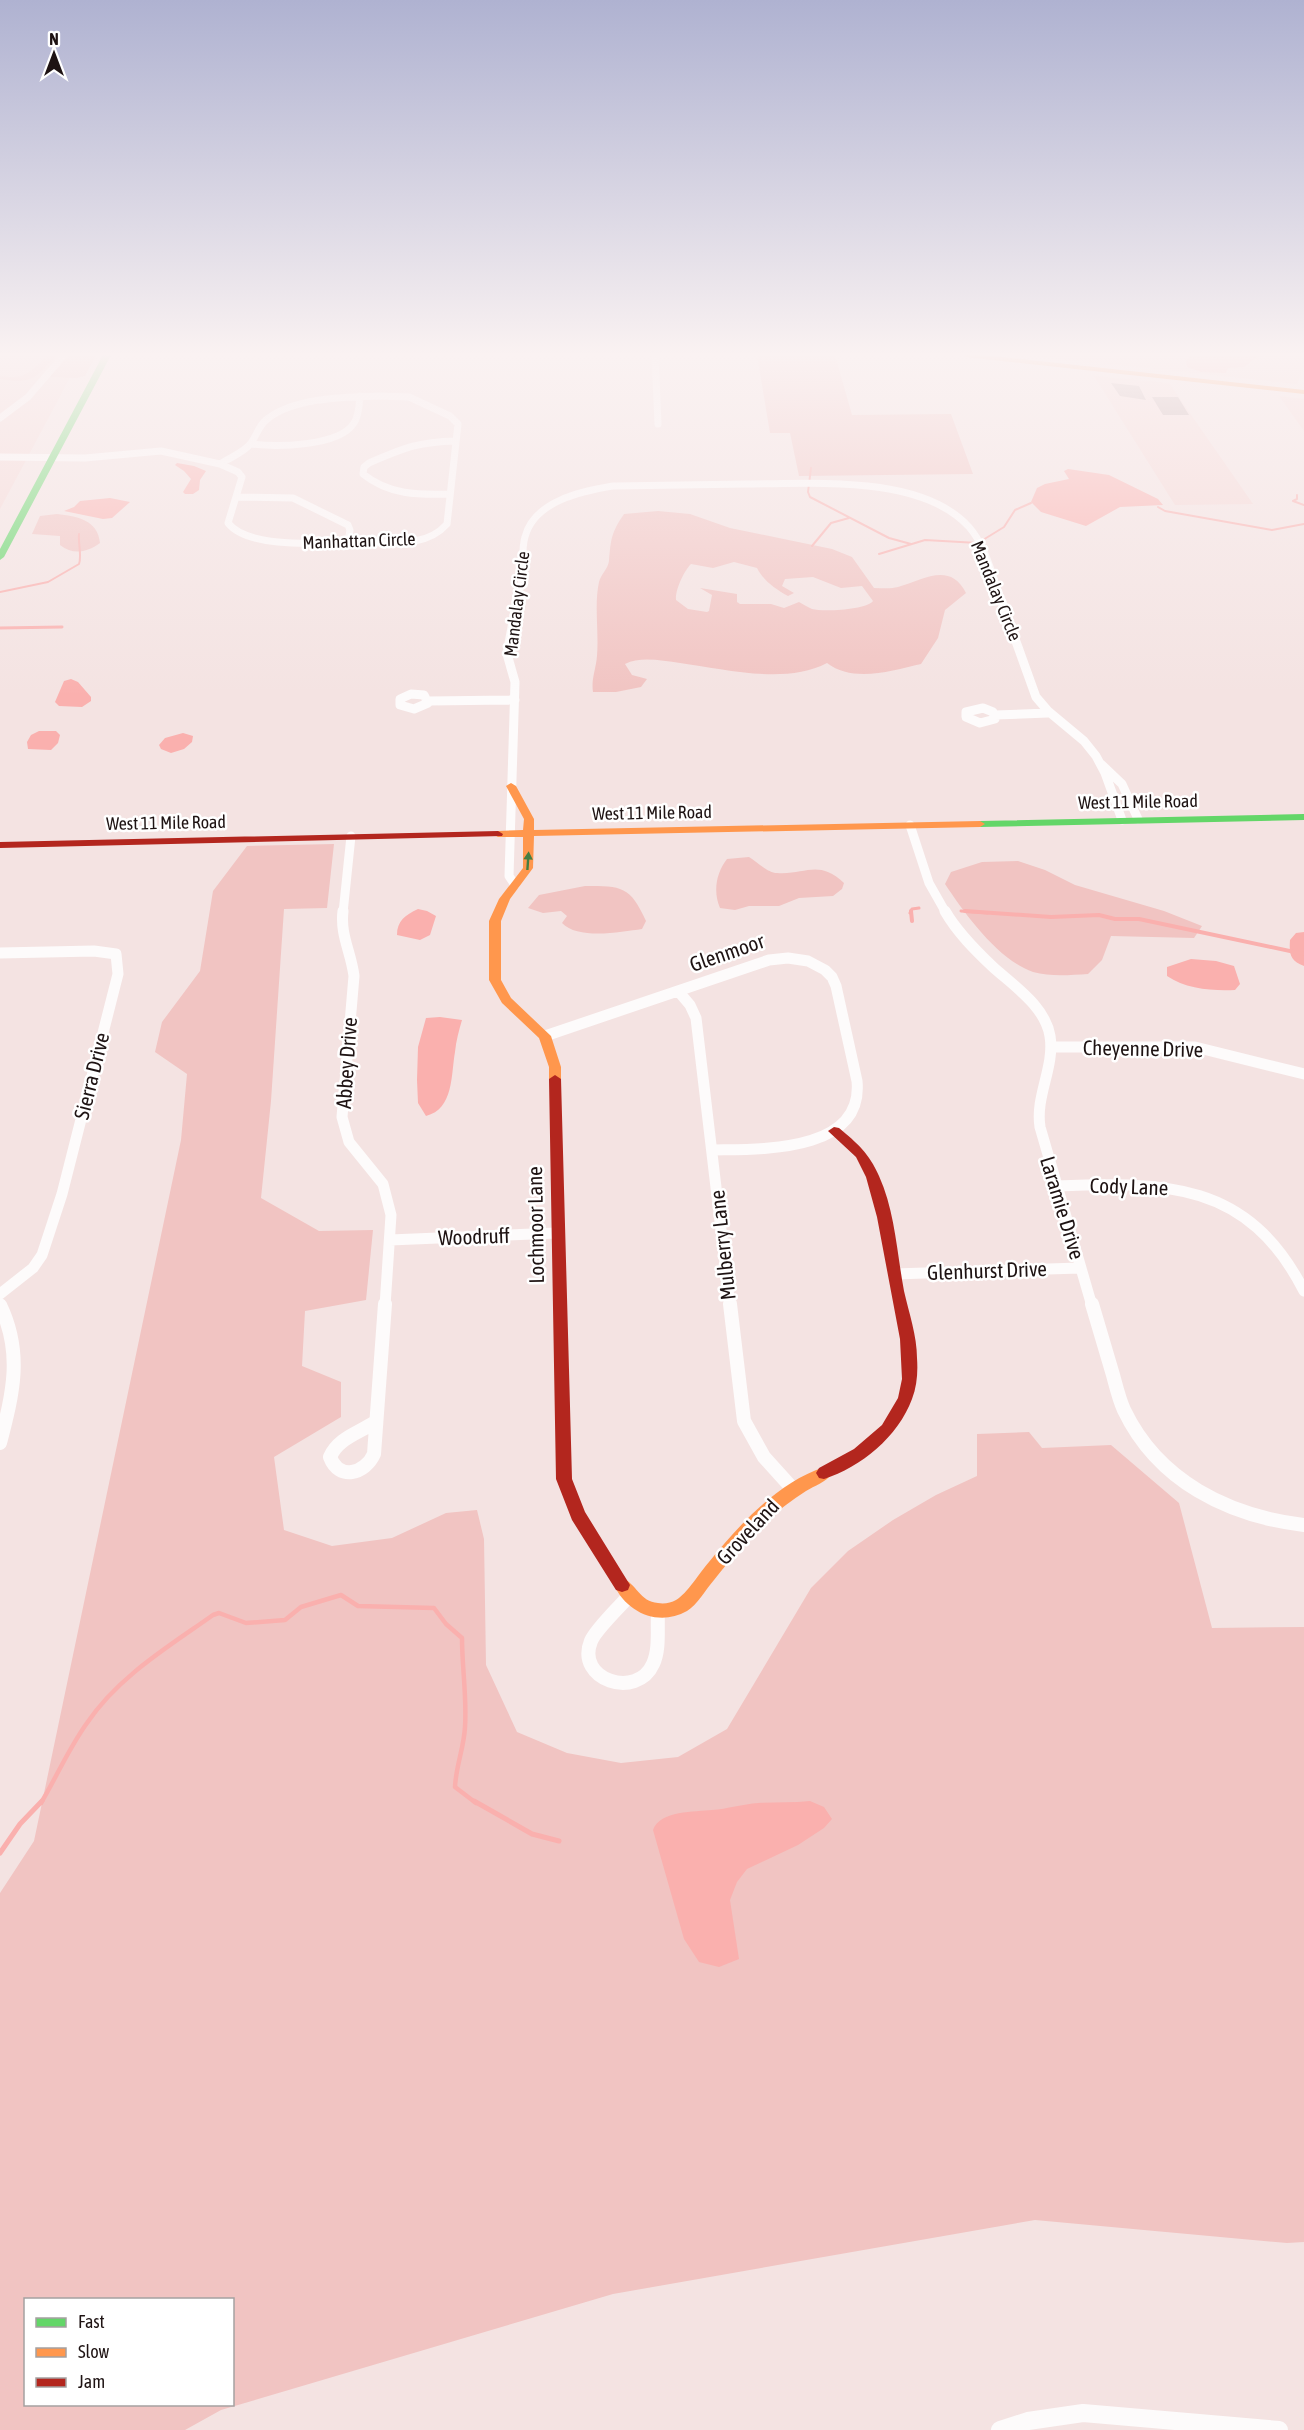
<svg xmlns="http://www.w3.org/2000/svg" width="1304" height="2430" font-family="'Asap Condensed',sans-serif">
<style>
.built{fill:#f5d7d5}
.green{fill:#f1c4c2;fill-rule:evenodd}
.water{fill:#fab0ae}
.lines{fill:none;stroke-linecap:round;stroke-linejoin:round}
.stream-far4{stroke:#fab0ae;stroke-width:2}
.stream-far3{stroke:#fab0ae;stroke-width:3}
.stream-far2{stroke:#fab0ae;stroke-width:4}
.stream-far1{stroke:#fab0ae;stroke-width:4.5}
.stream{stroke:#fab0ae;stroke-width:5}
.building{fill:#baa0a0}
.street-far4{stroke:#fdfbfb;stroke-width:7}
.street-far3{stroke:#fdfbfb;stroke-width:9}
.street-far2{stroke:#fdfbfb;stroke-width:11}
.street-far1{stroke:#fdfbfb;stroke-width:14}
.street{stroke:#fdfbfb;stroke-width:18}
.fast{fill:#63d668;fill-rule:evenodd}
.slow{fill:#ff974d;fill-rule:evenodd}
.jam{fill:#b3261e;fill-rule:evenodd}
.oneway{fill:#447e42}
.labels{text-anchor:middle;stroke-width:5;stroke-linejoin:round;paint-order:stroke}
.far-street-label{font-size:18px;fill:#1e1313;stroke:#fff}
.street-label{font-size:21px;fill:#1e1313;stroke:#fff}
</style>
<rect width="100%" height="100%" fill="#f4e3e2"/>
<path class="built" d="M0 355H82L0 509Z
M1022 355H1304V367L1297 384Z
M1094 376 1169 383 1253 504 1175 505Z
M1279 396 1304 399V431Z"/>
<path class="green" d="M48 355H57C35 377 34 385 0 379V376C26 380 30 372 48 355Z
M70 355H96L85 376 76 378 51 377V374Z
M757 355H835L852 415 951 414 973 474 799 476 790 433H770Z
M658 511 690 514 730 528 832 549 852 557 874 588C882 588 891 589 898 587 923 580 950 561 966 593L945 610 938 638 921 664C891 671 853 683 827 663 785 685 725 669 680 663 662 661 641 656 625 664L632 675 647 679 641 687 616 692H593C591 679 596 669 597 656 599 631 594 605 599 582 601 574 608 569 609 561 611 539 611 533 624 514ZM734 562 757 568C763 580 775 589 788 596L794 593 782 586 785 579 813 577 841 588 862 586 873 601C866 610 823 612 812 609 807 607 803 604 799 602L784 608 771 604H740L737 602V594L700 588 712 595 709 611 707 612 688 609 676 600C675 590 684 571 691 564L713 568Z
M57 514C77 516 98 520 100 543 86 553 73 555 60 545V536L32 534 40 516Z
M334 844 327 908 284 909 271 1101 261 1198 319 1231 373 1230 366 1300 305 1311 302 1366 341 1382V1417L274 1457 284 1530 332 1546 392 1538 446 1513 477 1510 484 1539 486 1665 517 1732 567 1753 621 1763 678 1757 727 1729 811 1588 848 1551 893 1520 936 1495 977 1476V1434L1029 1432 1042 1448 1111 1445 1179 1503 1212 1628 1304 1627V2242L1287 2243 1035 2220 613 2294 221 2410 185 2430H0V1893L34 1841 181 1140 187 1074 155 1052 162 1022 200 971 213 891 247 846ZM26 2300H232V2404H26Z
M749 857C757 862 768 873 777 873 806 875 818 859 844 883L842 889 833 896 799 898 779 906H749L735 910 720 908C713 892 716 873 727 859Z
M1018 861 1045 870 1075 885 1164 911 1202 926 1194 938 1111 936 1102 960 1088 974C1070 975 1051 977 1033 972 998 960 965 914 945 884L951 872 982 862Z
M585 886C622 886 630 886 646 921L642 929C621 932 578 940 562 923L567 916 561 911 543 913 528 908 539 895Z"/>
<path class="water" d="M1189 355H1261L1244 367 1228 368 1226 373 1201 372 1187 367 1186 362Z
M177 463 194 466 206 471 200 480 199 490 193 494H185L183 492 191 479 184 471 175 465Z
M1068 469 1109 475 1158 499 1163 505 1120 507 1086 526 1041 512 1031 502 1037 488 1045 484 1069 479 1064 471Z
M110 498 130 502 112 518 103 519 64 511 74 507 80 501Z
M71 679 78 682 91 697V701L82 707 59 706 55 702 64 681Z
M39 731H56L60 735 58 743 51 750 28 749 27 742 31 735Z
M183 733 193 736 192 742 184 749 171 753 161 749 159 745 165 738Z
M418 909 427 911 436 916 430 935 420 940 397 935C397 921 405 915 418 909Z
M1304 932V966C1290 961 1289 954 1290 940L1296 933Z
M1191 959 1216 961 1234 966 1240 984 1235 990C1212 991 1186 989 1167 976V967Z
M440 1017 462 1020C459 1030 456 1041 455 1052 451 1074 454 1109 426 1116L418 1103 417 1080 418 1047 426 1018Z
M810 1801 824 1807 832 1819 824 1828 798 1845 747 1869 737 1882 730 1900 739 1959 719 1967 699 1962 684 1939 653 1830C660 1810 695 1812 712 1810 727 1809 743 1804 758 1803 775 1802 792 1803 810 1801Z"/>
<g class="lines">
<path class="stream-far4" d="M811 468 808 492 810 497 889 538 911 544
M1297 495V499L1293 501 1304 505
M1158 507 1165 511 1272 530 1304 524
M812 546 831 523 849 518
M879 554 925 540 978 543 1004 527 1015 510 1031 503
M0 592 48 582 79 564C82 556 78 543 79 534"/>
<path class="stream-far3" d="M0 628 62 627
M961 911 988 913
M910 913 912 909 919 908"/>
<path class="stream-far2" d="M911 911 912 921
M965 911 1051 917 1099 915 1115 919H1139L1304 954"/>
<path class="stream-far1" d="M41 1803C57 1776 69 1748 87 1723 119 1676 168 1647 213 1615L219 1613 246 1623 285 1620 301 1607 341 1595 358 1606 434 1608 446 1624 462 1638C462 1668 467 1697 465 1727 464 1748 456 1765 455 1787L476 1803"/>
<path class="stream" d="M474 1801 532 1834 559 1841
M0 1853 20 1824 42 1801"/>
</g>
<path class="building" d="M1111 383 1139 386 1146 400 1120 396Z
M1152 397H1178L1189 415H1163Z"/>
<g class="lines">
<path class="street-far4" d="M655 355 658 424
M380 396 409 397 450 416 458 424 447 524C439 533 427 539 415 541 398 543 380 542 363 542 330 542 250 551 228 523L242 477 238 472 220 464C229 458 245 452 251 443 257 435 258 427 266 420 293 397 347 397 380 396Z
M0 418 28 397 64 355
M251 444C275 447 339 447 354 423 359 416 359 405 360 396
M0 457 85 458 161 451 220 464
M450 494C418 495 389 495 363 474L364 467 369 463C404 448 417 442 456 441
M236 497 293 498 348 525 350 530 348 542
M517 602C519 594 521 586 522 579 524 565 521 550 525 537 534 501 582 491 613 486 657 485 701 485 746 484 811 484 921 474 969 527 986 546 993 578 1002 602"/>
<path class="street-far3" d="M1001 600 1036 697 1048 711 1084 741 1096 756 1105 773 1122 820
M411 694 424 695 428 703 414 709 400 705V699Z
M429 701 515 700
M983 708 993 712 995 719 980 723 966 717V712Z
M995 715 1048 713
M1101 764 1122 784 1138 819
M910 825 929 883 946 913
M515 885 509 876 515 682 507 654 517 600
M343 913 351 836"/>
<path class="street-far2" d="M343 911C340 935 351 952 354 976L342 1117 349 1142 383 1184 391 1215 385 1306
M945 911C957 932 975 950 993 967 1014 986 1045 1006 1050 1036 1055 1067 1035 1096 1040 1127L1092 1306
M0 953 94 951 116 954 118 974 62 1194 42 1255 33 1268 0 1294
M679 992 690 1005 696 1018 730 1306
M545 1036 769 960 788 958 808 961 825 970 832 977 836 986 857 1081C864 1153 760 1149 713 1150
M1051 1047H1195L1304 1074
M1056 1186C1165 1182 1248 1181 1304 1291
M390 1240 557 1233
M894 1274 1080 1268"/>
<path class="street-far1" d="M730 1304 744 1421 764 1457 792 1488
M1092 1304C1099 1328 1106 1351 1113 1375 1116 1386 1119 1399 1124 1410 1158 1481 1228 1516 1304 1525
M0 1305C23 1353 13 1393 0 1443
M375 1422C359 1433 338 1438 330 1457 339 1481 365 1474 374 1454L385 1304
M630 1595C621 1605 595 1630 591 1641 575 1680 637 1700 653 1664 660 1649 657 1629 658 1613"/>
<path class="street" d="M1000 2430 1028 2421 1083 2413 1279 2430"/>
<path class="fast" d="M103 355H111L4 557 0 560V549Z
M1304 814V820L980 827 975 824 980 821Z"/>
<path class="slow" d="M963 355H983L1304 390V394L966 357Z
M511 783 516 786 534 819V830L980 821 985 824 980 827 534 836 533 868 510 899 501 921V980L511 998 551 1036 561 1067V1079L555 1083 549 1079V1067L539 1038 502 1003 489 980V921L499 899 523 868V837H498L493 834 498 831 523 830 524 819 506 786Z
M824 1467 829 1468 832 1473C827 1482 814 1486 806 1491 792 1500 778 1510 766 1522 747 1539 730 1560 714 1580 706 1589 697 1605 687 1611 659 1627 627 1613 614 1585L616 1580 622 1578C636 1583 640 1602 658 1603 664 1604 671 1603 676 1600 687 1594 700 1572 709 1562 739 1525 777 1483 824 1467Z"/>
<path class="jam" d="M498 831 503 834 502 836 0 848V842Z
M555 1075 561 1079 572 1479 585 1512 630 1585 628 1590 622 1592 616 1590 572 1520 556 1479 549 1079Z
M834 1127 839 1128C857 1143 869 1153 879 1176 895 1211 897 1254 904 1291 909 1313 917 1336 917 1358 918 1372 917 1386 912 1399 898 1437 861 1467 824 1479L819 1478 816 1473 819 1468 854 1449 882 1425 898 1398 902 1379 900 1339 877 1217 866 1177 856 1157 828 1131Z"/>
</g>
<defs><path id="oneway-solid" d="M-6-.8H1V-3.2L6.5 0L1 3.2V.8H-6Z" transform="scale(1.5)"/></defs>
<use class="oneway" href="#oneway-solid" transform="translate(528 861) rotate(-86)"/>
<linearGradient id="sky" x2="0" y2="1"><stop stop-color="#afb2d1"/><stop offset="0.51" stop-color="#faf2f2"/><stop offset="1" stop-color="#faf2f2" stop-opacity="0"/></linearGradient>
<rect width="1304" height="695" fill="url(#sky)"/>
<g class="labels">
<g class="far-street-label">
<text transform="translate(359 541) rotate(-2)" y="6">Manhattan Circle</text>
<text transform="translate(996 591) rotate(68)" y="6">Mandalay Circle</text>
<text transform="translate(517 604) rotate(-83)" y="6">Mandalay Circle</text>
<text transform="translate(1138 802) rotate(-1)" y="6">West 11 Mile Road</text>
<text transform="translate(652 813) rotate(-1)" y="6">West 11 Mile Road</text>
<text transform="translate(166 823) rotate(-1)" y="6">West 11 Mile Road</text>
</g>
<g class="street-label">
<text transform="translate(727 953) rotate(-19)" y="7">Glenmoor</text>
<text transform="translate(1143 1049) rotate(1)" y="7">Cheyenne Drive</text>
<text transform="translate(347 1063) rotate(-86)" y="7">Abbey Drive</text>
<text transform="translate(92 1076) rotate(-76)" y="7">Sierra Drive</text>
<text transform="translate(1129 1187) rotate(2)" y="7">Cody Lane</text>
<text transform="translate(1062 1208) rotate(73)" y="7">Laramie Drive</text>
<text transform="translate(536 1225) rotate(-91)" y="7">Lochmoor Lane</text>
<text transform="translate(474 1237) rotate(-2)" y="7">Woodruff</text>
<text transform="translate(723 1245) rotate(-96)" y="7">Mulberry Lane</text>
<text transform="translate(987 1271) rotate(-2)" y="7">Glenhurst Drive</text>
<text transform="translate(748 1532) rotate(-47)" y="7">Groveland</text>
</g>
</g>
<rect x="24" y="2298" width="210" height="108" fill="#ffffff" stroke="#a5a1a1" stroke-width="1.5"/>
<rect x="36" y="2318" width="30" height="9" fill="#63d668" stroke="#a5a1a1" stroke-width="1.5"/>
<text x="78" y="2328" font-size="18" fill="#1e1313">Fast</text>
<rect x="36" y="2348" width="30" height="9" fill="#ff974d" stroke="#a5a1a1" stroke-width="1.5"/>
<text x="78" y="2358" font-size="18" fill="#1e1313">Slow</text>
<rect x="36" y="2378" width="30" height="9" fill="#b3261e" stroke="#a5a1a1" stroke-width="1.5"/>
<text x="78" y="2388" font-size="18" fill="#1e1313">Jam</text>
<g transform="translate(54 54)" stroke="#ffffff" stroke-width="4.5" paint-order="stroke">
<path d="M0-4.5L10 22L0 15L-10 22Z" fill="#1e1313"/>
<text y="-9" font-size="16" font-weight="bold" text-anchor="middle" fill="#1e1313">N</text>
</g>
</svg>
